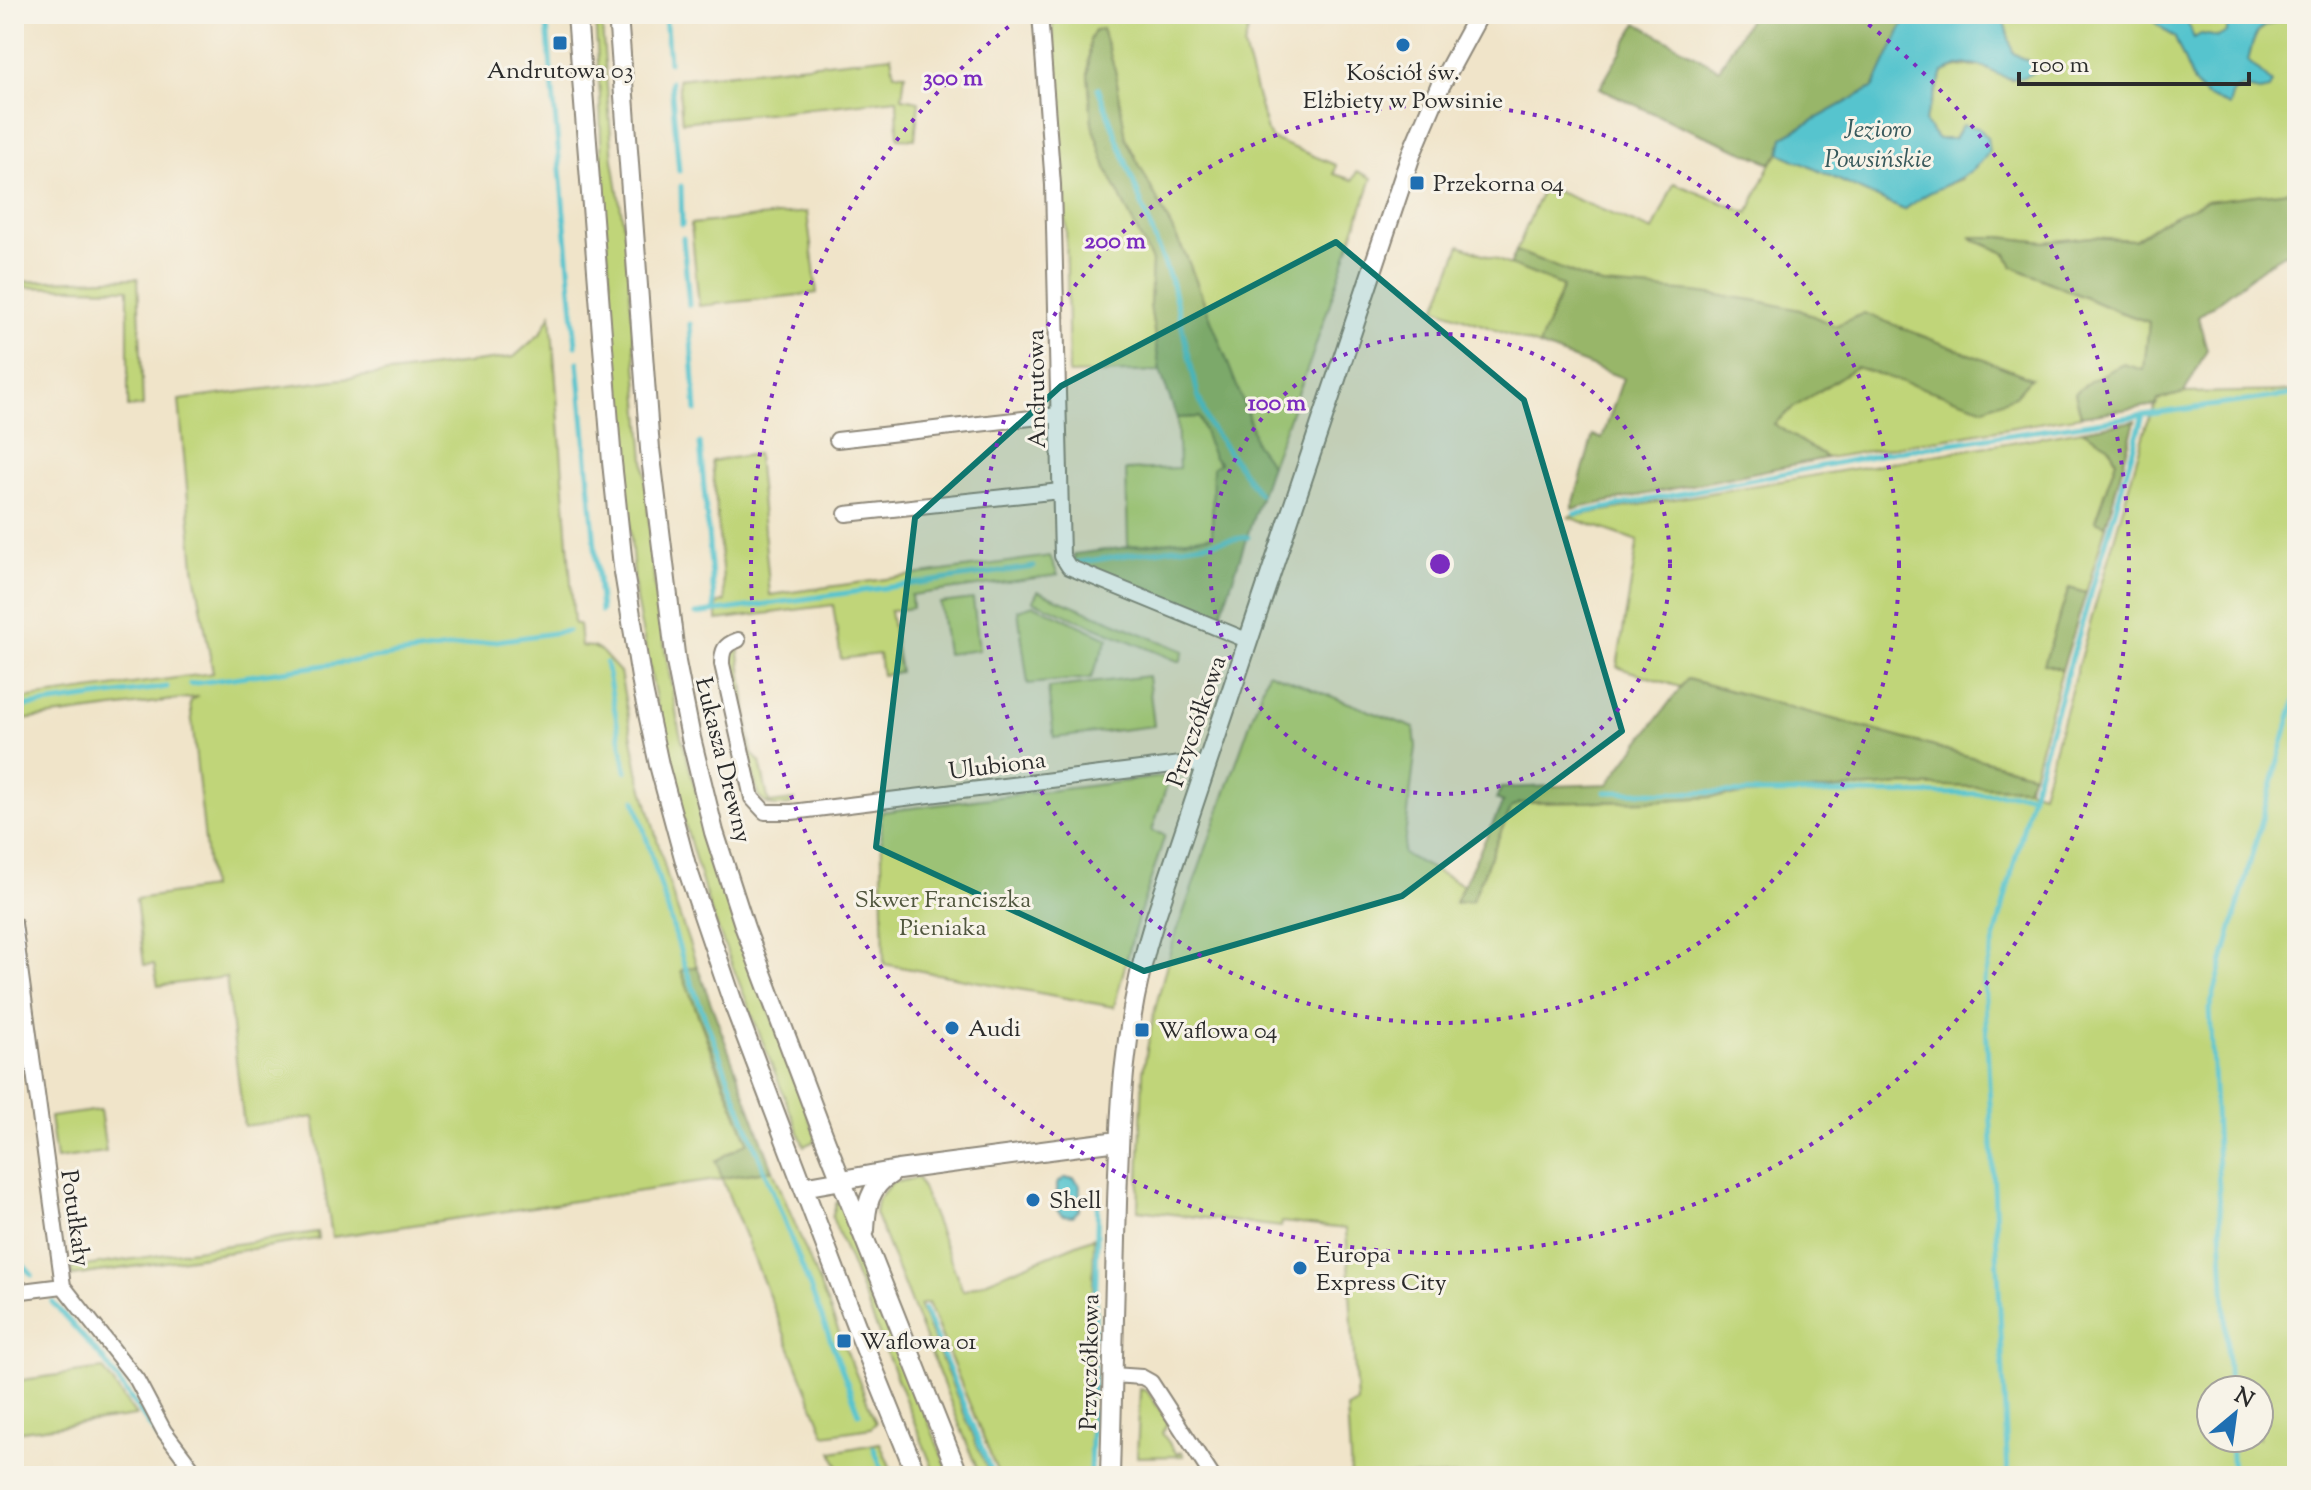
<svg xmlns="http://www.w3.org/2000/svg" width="2311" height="1490" font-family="'Sorts Mill Goudy',serif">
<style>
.green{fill:#c0d579;stroke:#768052;stroke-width:2;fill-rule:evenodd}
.forest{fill:#98b669;stroke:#62704a;stroke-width:2}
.water{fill:#57c4ce;stroke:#41787c;stroke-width:2}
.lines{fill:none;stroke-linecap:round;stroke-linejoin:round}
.stream{stroke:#57c4ce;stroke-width:5}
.street-casing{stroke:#8e887a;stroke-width:18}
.secondary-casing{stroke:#8e887a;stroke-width:22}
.street{stroke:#fff;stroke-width:14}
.secondary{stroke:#fff;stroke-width:18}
.marked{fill:#0f766e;fill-opacity:0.2;stroke:#0f766e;stroke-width:6;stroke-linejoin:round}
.ring{fill:none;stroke:#7b2cbf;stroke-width:4;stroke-dasharray:4 8}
.poi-dot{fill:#1f6fb2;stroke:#f7f3e8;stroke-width:3}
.labels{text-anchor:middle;stroke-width:6;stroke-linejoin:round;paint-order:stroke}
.poi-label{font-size:24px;fill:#2b2b2b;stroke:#f7f3e8;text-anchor:start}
.street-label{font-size:24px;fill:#2b2b2b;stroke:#f7f3e8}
.park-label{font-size:24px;fill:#50563e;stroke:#f7f3e8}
.water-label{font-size:26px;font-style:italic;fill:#38595c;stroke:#f7f3e8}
.centre{fill:#7b2cbf;stroke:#f7f3e8;stroke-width:4}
.ring-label{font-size:24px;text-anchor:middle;font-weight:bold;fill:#7b2cbf;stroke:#f7f3e8;stroke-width:6;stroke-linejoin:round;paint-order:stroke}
</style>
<rect width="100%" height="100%" fill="#f7f3e8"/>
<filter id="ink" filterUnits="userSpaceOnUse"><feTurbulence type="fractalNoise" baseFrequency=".0125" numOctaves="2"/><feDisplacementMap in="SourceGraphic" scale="16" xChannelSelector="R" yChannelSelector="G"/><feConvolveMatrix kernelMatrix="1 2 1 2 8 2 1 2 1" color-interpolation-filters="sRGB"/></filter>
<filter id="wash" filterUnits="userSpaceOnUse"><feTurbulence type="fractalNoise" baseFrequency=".006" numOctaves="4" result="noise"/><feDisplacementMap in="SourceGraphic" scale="32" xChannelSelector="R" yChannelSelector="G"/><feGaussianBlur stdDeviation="1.8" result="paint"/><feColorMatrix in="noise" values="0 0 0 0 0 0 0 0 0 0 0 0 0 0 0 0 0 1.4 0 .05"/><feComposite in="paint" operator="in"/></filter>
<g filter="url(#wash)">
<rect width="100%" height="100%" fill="#f0e4c9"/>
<path class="green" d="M595 14H601L613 160 625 234 655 590 679 729 717 868 817 1140 804 1146 710 909 672 780 636 600 602 188 600 97Z
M1052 14H1252L1244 47 1267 131 1272 139 1336 165 1334 174 1353 180 1357 171 1372 178 1311 359 1271 465 1255 443 1248 415 1187 258 1126 139 1115 70 1102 29 1090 40 1088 74 1092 123 1106 168 1152 261 1150 305 1160 371 1069 374 1066 227Z
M2002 14H2154L2156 23 2175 38 2194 83 2206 96 2233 93 2242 87 2260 91 2271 83 2248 61C2254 36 2254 27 2282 20L2280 14H2297V190L2162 222 2134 240 2092 237 2045 242 2000 237 1972 239 2007 254 2014 267 2116 311 2149 322 2144 371 2075 393 2081 416 1827 458 1773 424 1793 408 1856 367 1907 381 1835 327 1800 310 1602 285 1516 251 1544 186 1653 231 1674 183 1748 213 1771 163 1780 153 1904 210 1927 193 1962 179 1954 139H1938L1924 122 1943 72C1973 60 1984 66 2011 80L2035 65 2013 53Z
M2190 14H2230L2227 18V32L2218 37 2202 34 2194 38 2188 25Z
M891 56 894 73 905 74 902 98 919 101 915 139 898 138 897 99 682 122 678 79Z
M807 212 817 293 699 306 691 224Z
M1460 245 1563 286 1539 346 1436 308Z
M138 278 143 406 128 407V289L14 287V282Z
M551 314 574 624H579L581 646 593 647 602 652 620 672 638 771 674 900 697 966 682 970 713 1057 748 1142 716 1161 723 1178 773 1170 876 1423 871 1428 825 1435 722 1179 332 1237 314 1117 244 1126 226 977 158 986 154 964 144 965 136 899 210 888 190 702 196 697 14 721V700L213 673 194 567 179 400 514 357 541 333Z
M2297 391V1476H1351L1347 1408 1357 1403 1346 1229 1282 1222 1281 1227 1138 1210 1143 1071 1153 1017 1171 948 1268 672 1414 728 1416 747 1403 854 1463 885 1455 902 1472 901 1511 807 1519 803 1649 801 1902 785 2027 788 2042 793 2146 426 2158 400 2184 393ZM2211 1390H2259V1438H2211Z
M1199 417 1213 457 1220 464 1213 468 1212 536 1128 546 1126 470 1179 468 1177 418Z
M2082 430 2108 445 2116 460 2095 521 2106 525 2086 593 2069 588 2045 663 2062 670 2033 774 1688 679 1680 687 1617 667 1638 541 1568 517Z
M757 454 770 595 1050 556 1058 575 911 595 912 608 890 611 900 672 882 675 879 654 841 659 833 605 717 620V604L725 601 712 461Z
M1038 591 1184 651 1180 662 1033 601Z
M973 599 979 650 947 654 940 603Z
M1034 605 1108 638 1091 678 1028 684 1018 610Z
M738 646 752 754 760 762 769 803 794 800 790 805C776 807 768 808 758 796L728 656Z
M1148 676 1154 726 1054 738 1048 688Z
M1170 776 1152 831 1165 835 1135 928 1114 1007 884 964 881 812 1022 794 1024 791 1031 793Z
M100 1110 106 1152 56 1159 50 1117Z
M918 1178 963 1291 1094 1237 1089 1476H999L928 1303 919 1305 990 1476H980L875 1213 877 1200 891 1183Z
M837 1202 842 1203 950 1476H936L832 1217Z
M317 1232 318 1239 72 1276 71 1268Z
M103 1369 136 1416 14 1432V1381Z
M1140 1389 1147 1391 1168 1422 1162 1433 1177 1454 1182 1452 1184 1456 1137 1457Z
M880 1443 894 1476H842L832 1452Z"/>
<path class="forest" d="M1752 14 1908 15 1874 87 1783 137 1780 153 1771 163 1674 123 1600 88 1637 23 1719 69Z
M1102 29 1115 70 1126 139 1187 258 1248 415 1255 443 1271 465 1218 623 1075 565 1074 554 1212 536 1213 467 1220 463 1213 457 1199 417 1177 418 1160 371 1150 305 1152 261 1106 168 1092 123 1088 74 1090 40 1095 30Z
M2297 190V246L2269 263 2198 317 2207 350 2184 393 2158 400 2156 405 2081 416 2075 393 2090 381 2123 364 2144 370 2149 322 2117 311 2013 267 2007 254 1970 237H2000L2045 242 2092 237 2134 240 2162 222 2206 201Z
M1516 251 1602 285 1695 292 1754 300 1800 310 1835 326 1864 313 2031 378 2015 396 1985 408 1856 367 1793 408 1774 424 1827 458 1572 509 1593 435 1602 439 1623 378 1539 346 1563 286 1510 265Z
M2135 421 2106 525 2095 521 2116 460 2108 445 2082 430Z
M2069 588 2086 593 2062 670 2044 664Z
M1687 679 2033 774 2027 788 1902 785 1649 801 1519 803 1511 808 1472 901 1455 903 1503 802 1496 799 1501 788 1608 784Z
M697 966 773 1170 722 1178 716 1161 748 1142 681 971Z"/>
<path class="water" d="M1908 14H2002L2013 53 2035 65V72C1999 92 1994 59 1961 65 1956 66 1949 70 1943 72L1924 122 1938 139H1954L1962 125 1979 128 1987 137 1989 152C1974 174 1954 181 1931 192 1921 197 1912 204 1904 210L1780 153 1783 137 1874 87Z
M2154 14H2190L2188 25 2194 38 2201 34 2218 37 2227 32V18L2230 14H2280L2282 20C2255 26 2254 36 2248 61L2272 83 2269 89 2260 91 2242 87 2233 93 2229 106 2206 96 2194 83 2175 38 2156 23Z
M1064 1178H1074L1080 1185 1079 1210 1073 1216 1062 1215 1057 1210V1184Z"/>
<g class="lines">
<path class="stream" d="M546 14 576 345
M665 15 669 62
M671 82 679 171
M1098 88 1172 284 1198 395 1209 425 1259 494
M681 186 682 225
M683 238 689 305
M690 324 696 411
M578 362 601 611
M700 443 715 611
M1575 514 1893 452 2143 415
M1074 563 1248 537
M696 614 1034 567
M606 663 626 771
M190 684 568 631
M14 708 167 687
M1605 792 2032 794
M635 800 684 964 859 1413
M14 1255 32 1275
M52 1302 103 1359 185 1476
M924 1309 993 1476
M2229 1390 2210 1008 2297 692
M1093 1396 1098 1194
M2231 1438 2233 1476
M874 1448 884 1476
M1090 1476 1092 1412
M2008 1476 1984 980 2032 794 2143 415 2297 394"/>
</g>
</g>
<g filter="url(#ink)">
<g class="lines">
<g class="street-casing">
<path id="street" d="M1040 14 1053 185 1062 556 1069 567 1076 570 1249 641
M837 440 1058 415
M846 514 1060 491
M738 640C724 645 722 650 722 664L752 798 765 812H792L1189 763 1207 765
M14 924 63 1286 137 1380 164 1431 198 1476
M14 1292 63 1286
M1113 1375 1142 1377 1151 1382 1212 1476"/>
</g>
<g class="secondary-casing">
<path id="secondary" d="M577 14 612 462 623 566 643 690 659 765 686 865 732 1000 857 1328 917 1476
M618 14 650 449 676 662 691 738 714 832 745 928 826 1142 959 1476
M803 1187 898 1170 1118 1141
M865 1230C866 1207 869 1186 891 1174
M1110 1476C1112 1397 1114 1318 1116 1239 1119 1128 1120 1030 1154 922L1412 152 1440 86 1479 14"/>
</g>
<use href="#street" class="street"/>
<use href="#secondary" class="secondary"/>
</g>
</g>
<path class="marked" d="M1336 242 1524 400 1622 731 1402 896 1144 971 876 847 915 518 1061 386Z"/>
<g class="ring">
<circle cx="1440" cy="564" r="230"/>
<circle cx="1440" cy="564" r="459"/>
<path d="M1859 17A689 689 0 1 1 1021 17"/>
</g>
<g class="poi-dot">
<rect x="552" y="35" width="16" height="16" rx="4"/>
<circle cx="1403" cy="45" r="8"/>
<rect x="1409" y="175" width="16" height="16" rx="4"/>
<circle cx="952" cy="1028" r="8"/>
<rect x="1134" y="1022" width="16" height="16" rx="4"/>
<circle cx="1033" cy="1200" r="8"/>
<circle cx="1300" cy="1268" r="8"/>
<rect x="836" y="1333" width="16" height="16" rx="4"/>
</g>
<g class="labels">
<g class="poi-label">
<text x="560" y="78" text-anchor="middle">Andrutowa 03</text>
<text x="1403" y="80" text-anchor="middle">Kościół św.<tspan x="1403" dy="28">Elżbiety w Powsinie</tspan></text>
<text x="1433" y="191">Przekorna 04</text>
<text x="968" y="1036">Audi</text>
<text x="1158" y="1038">Waflowa 04</text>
<text x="1049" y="1208">Shell</text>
<text x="1316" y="1262">Europa<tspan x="1316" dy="28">Express City</tspan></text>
<text x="860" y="1349">Waflowa 01</text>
</g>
<g class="street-label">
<text transform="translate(1036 389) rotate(-91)" y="8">Andrutowa</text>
<text transform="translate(1196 721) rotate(-71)" y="8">Przyczółkowa</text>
<text transform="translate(724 760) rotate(76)" y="8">Łukasza Drewny</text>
<text transform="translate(997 765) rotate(-7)" y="8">Ulubiona</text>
<text transform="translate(76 1218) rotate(82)" y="8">Potułkały</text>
<text transform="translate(1089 1362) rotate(-89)" y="8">Przyczółkowa</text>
</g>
<g class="park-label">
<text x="943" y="907">Skwer Franciszka<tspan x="943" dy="28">Pieniaka</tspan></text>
</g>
<g class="water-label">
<text x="1878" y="137">Jezioro<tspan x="1878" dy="30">Powsińskie</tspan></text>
</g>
</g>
<circle cx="1440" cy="564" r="12" class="centre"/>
<g class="ring-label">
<text x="953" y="85">300 m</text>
<text x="1115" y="248">200 m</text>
<text x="1277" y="410">100 m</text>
</g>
<rect width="2311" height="1490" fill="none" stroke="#f7f3e8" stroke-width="48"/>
<g transform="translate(2235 1414) rotate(29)"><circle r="38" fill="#f7f3e8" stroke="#a5a39c" stroke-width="2"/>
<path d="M0-6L14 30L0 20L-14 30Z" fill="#1f6fb2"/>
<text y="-12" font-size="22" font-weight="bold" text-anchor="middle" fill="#2b2b2b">N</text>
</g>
<path d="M2019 72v12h230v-12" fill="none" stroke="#2b2b2b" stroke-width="4"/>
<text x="2031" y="72" font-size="24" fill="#2b2b2b" stroke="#f7f3e8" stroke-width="6" paint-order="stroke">100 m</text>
</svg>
